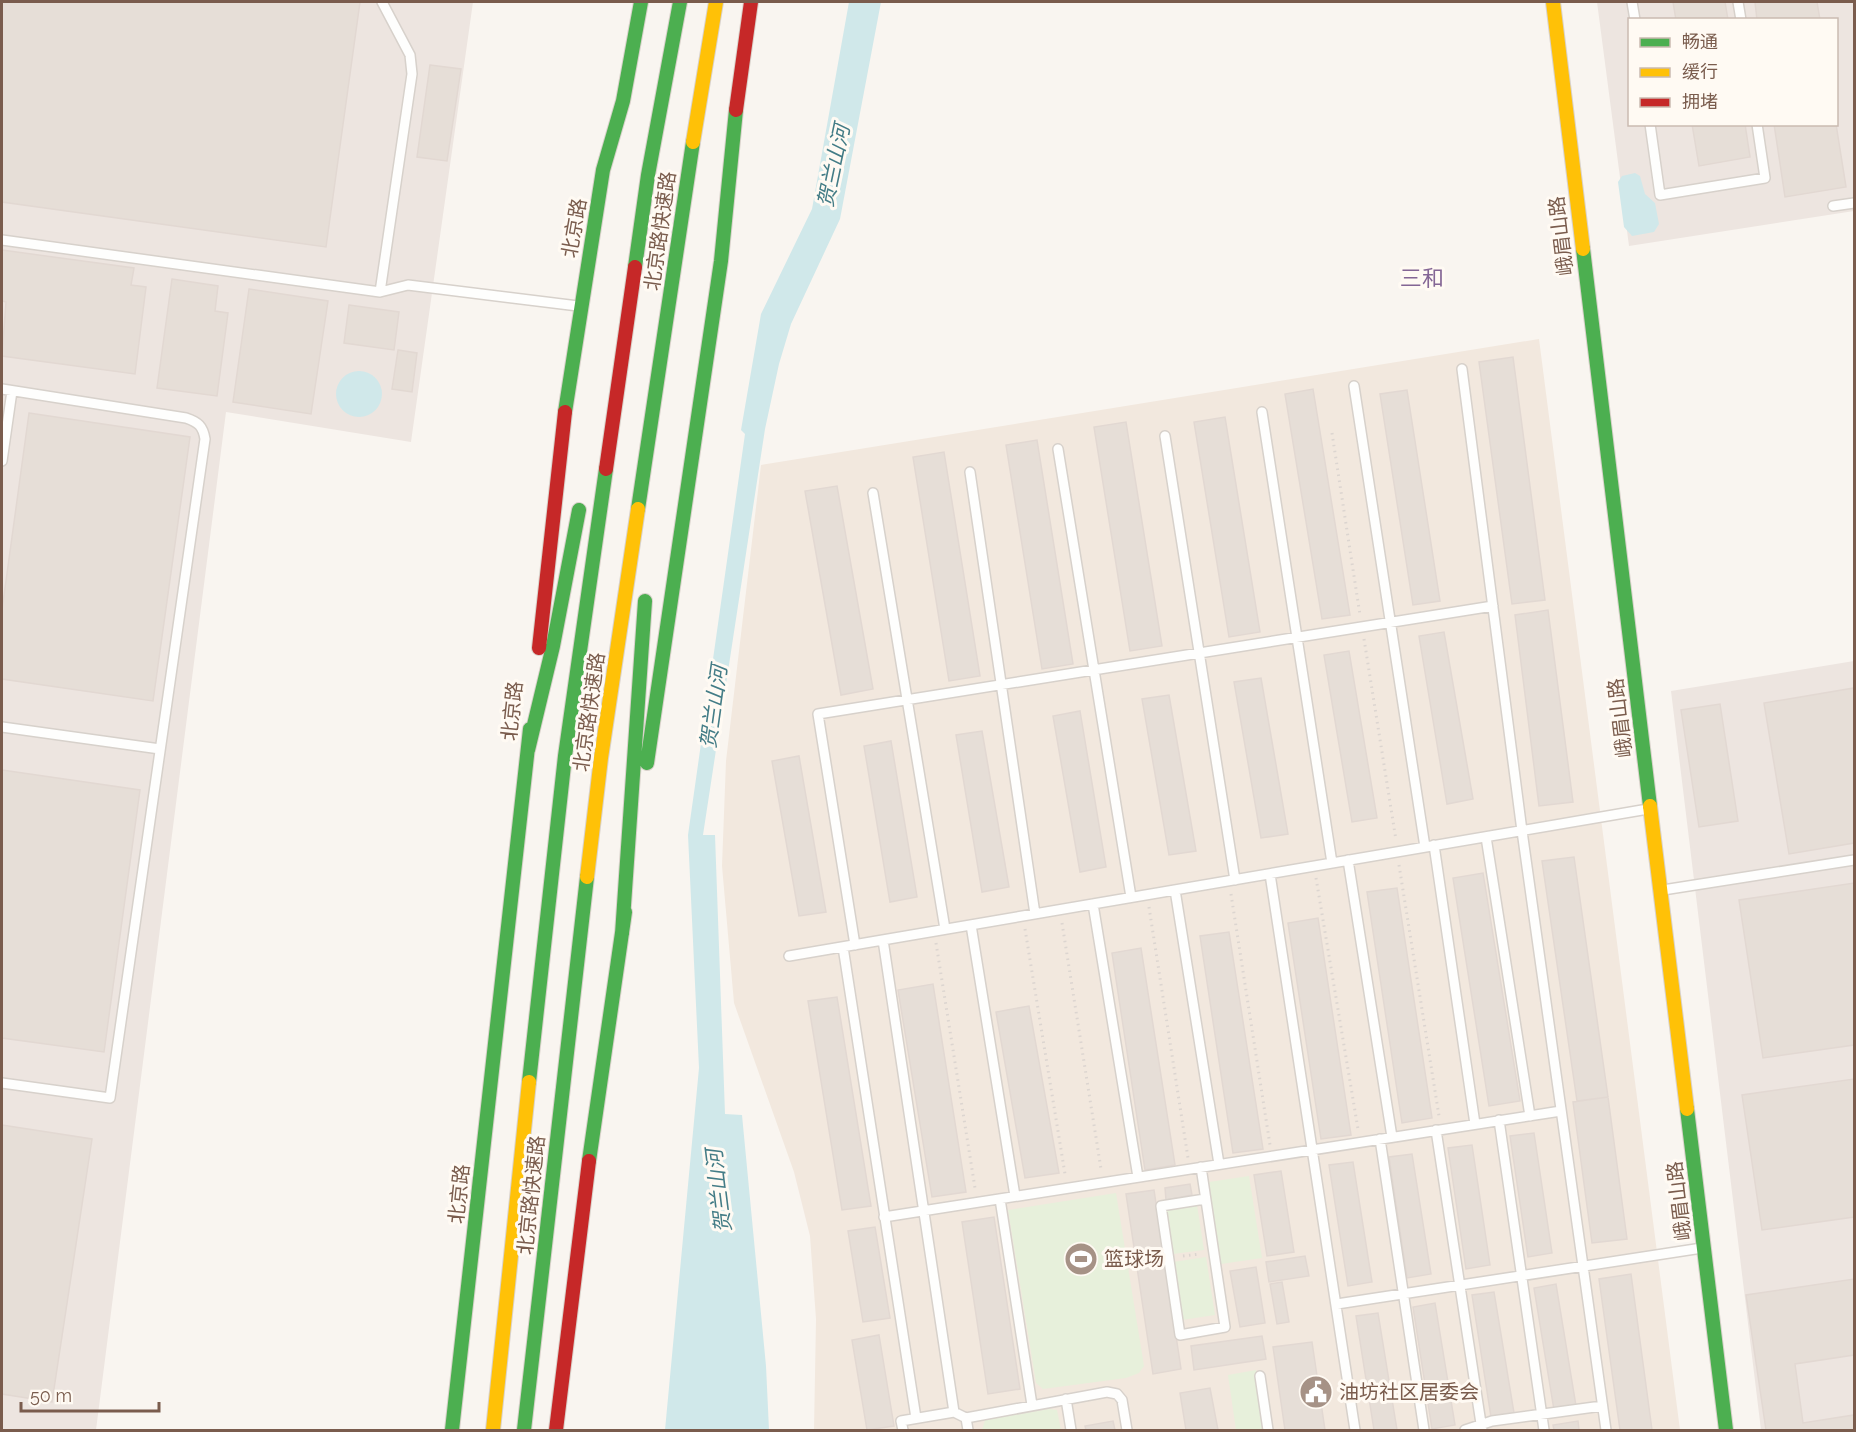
<svg xmlns="http://www.w3.org/2000/svg" width="1856" height="1432" font-family="Raleway,'Noto Sans SC',sans-serif">
<style>
.residential{fill:#f2e8de}
.industrial{fill:#ede5e0;fill-rule:evenodd}
.green{fill:#e7f0db}
.water{fill:#d0e8ea}
.building{fill:#e6ded7;stroke:#e2d8d2;stroke-width:1.5}
.lines{fill:none;stroke-linecap:round;stroke-linejoin:round}
.lane-casing{stroke:#d7d1cb;stroke-width:12}
.fast-casing{stroke:#d9d2cb;stroke-width:16}
.slow-casing{stroke:#d9d2cb;stroke-width:16}
.jam-casing{stroke:#d9d2cb;stroke-width:16}
.path{stroke:#dcd5d0;stroke-width:3;stroke-dasharray:1.5 4.5;stroke-linecap:butt}
.lane{stroke:#fefefd;stroke-width:9}
.fast{stroke:#4caf50;stroke-width:14}
.slow{stroke:#ffc107;stroke-width:14}
.jam{stroke:#c62828;stroke-width:14}
.labels{text-anchor:middle;stroke-width:6;stroke-linejoin:round;paint-order:stroke}
.street-label{font-size:20px;fill:#7a5c4d;stroke:#fffaf3}
.poi-label{font-size:20px;fill:#7a5c4d;stroke:#fffaf3;text-anchor:start}
.water-label{font-size:21px;font-style:italic;fill:#437c86;stroke:#fffaf3}
.quarter-label{font-size:22px;fill:#846695;stroke:#fffaf3}
</style>
<rect width="100%" height="100%" fill="#f9f5f0"/>
<path class="residential" d="M1539 339 1680 1430H814L816 1319 810 1236 794 1172 734 1003 722 866 726 761 761 465Z"/>
<path class="industrial" d="M2 2H473L411 442 226 412 96 1430H2Z
M1597 2H1854V211L1629 246ZM1630 20H1836V124H1630Z
M1854 661V1430H1761L1671 691Z"/>
<path class="green" d="M1249 1176 1262 1258 1221 1264 1209 1182Z
M1116 1193 1144 1366 1139 1373 1126 1378 1043 1389 1036 1383 1008 1210Z
M1197 1205 1204 1250 1173 1254 1166 1210Z
M1206 1257 1215 1315 1182 1320 1173 1262Z
M1256 1370 1265 1430H1236L1228 1375Z
M1049 1409 1057 1410 1061 1430H982L985 1420Z"/>
<path class="water" d="M849 2H881L840 219 791 324 779 364 765 429 703 835H715L725 1114 742 1115 766 1366 769 1430H665L699 1068 688 835 745 434 741 430 761 314 812 209Z
M1635 173 1640 176 1645 194 1655 203 1659 224 1654 232 1632 236 1624 227 1618 182 1622 176Z
M336 394a23 23 0 1 1 46 0a23 23 0 1 1-46 0Z"/>
<path class="building" d="M2 2H360L326 247 2 202Z
M1673 2H1725L1728 20H1676Z
M1755 2H1817L1820 20H1757Z
M430 65 461 69 447 161 417 157Z
M1692 124H1745L1750 157 1699 166Z
M1774 124H1836L1846 187 1785 197Z
M2 250 134 268 131 285 146 287 135 374 2 356 6 302 2 301Z
M172 279 218 286 215 311 228 313 217 396 157 388Z
M249 289 328 301 311 414 233 402Z
M349 305 399 312 394 350 344 343Z
M398 350 417 353 412 392 392 389Z
M1513 357 1545 600 1512 604 1479 362Z
M1313 389 1350 615 1322 619 1285 394Z
M1407 390 1440 601 1413 605 1380 394Z
M29 413 190 437 153 701 2 679V610Z
M1225 417 1260 632 1229 637 1194 422Z
M1126 422 1162 646 1130 651 1094 427Z
M1037 440 1073 664 1042 669 1006 445Z
M944 452 980 676 949 681 913 457Z
M837 486 873 689 841 695 805 491Z
M1548 610 1573 802 1539 806 1515 615Z
M1444 632 1473 799 1447 804 1419 636Z
M1349 651 1377 818 1352 822 1324 655Z
M1261 678 1288 834 1261 838 1234 682Z
M1854 688V843L1789 854 1764 703Z
M1169 695 1196 851 1169 855 1142 699Z
M1720 704 1738 821 1699 827 1681 710Z
M1080 711 1106 867 1080 872 1053 716Z
M982 731 1009 887 982 892 956 735Z
M891 741 917 897 890 902 864 746Z
M799 756 826 912 799 916 772 761Z
M2 770 140 790 104 1052 2 1038Z
M1574 857 1608 1097 1577 1101 1542 861Z
M1483 873 1520 1101 1489 1106 1453 878Z
M1854 883V1045L1763 1058 1739 900Z
M1397 888 1432 1118 1402 1123 1367 892Z
M1318 918 1351 1135 1321 1139 1288 923Z
M1229 932 1263 1149 1233 1153 1200 936Z
M1141 948 1175 1165 1145 1170 1112 953Z
M933 984 966 1192 932 1197 898 990Z
M837 997 871 1206 842 1210 808 1001Z
M1029 1006 1059 1173 1025 1178 996 1012Z
M1854 1079V1217L1762 1230 1742 1095Z
M1608 1097 1627 1239 1592 1243 1573 1102Z
M2 1125 92 1139 52 1402 2 1394Z
M1534 1133 1552 1253 1528 1257 1510 1136Z
M1472 1145 1490 1265 1466 1269 1448 1148Z
M1412 1154 1431 1274 1407 1278 1389 1157Z
M1353 1162 1372 1282 1348 1286 1329 1165Z
M1281 1171 1294 1252 1267 1256 1254 1175Z
M1190 1184 1192 1195 1166 1200 1165 1188Z
M1154 1190 1181 1369 1153 1374 1126 1194Z
M994 1217 1020 1389 988 1394 962 1222Z
M875 1227 890 1318 863 1322 848 1231Z
M1305 1256 1309 1276 1269 1282 1266 1262Z
M1256 1267 1265 1323 1240 1327 1230 1271Z
M1631 1274 1652 1430H1620L1599 1279Z
M1854 1279V1355L1795 1364 1803 1423 1854 1415V1430H1766L1746 1295Z
M1282 1282 1289 1322 1277 1324 1270 1284Z
M1556 1284 1576 1406 1554 1410 1534 1288Z
M1494 1292 1514 1413 1491 1417 1472 1295Z
M1435 1303 1455 1425 1432 1429 1413 1307Z
M1378 1313 1397 1430H1374L1356 1316Z
M879 1335 894 1426 867 1430 852 1340Z
M1262 1336 1266 1359 1194 1370 1191 1346Z
M1312 1342 1325 1430H1285L1273 1347Z
M1210 1388 1218 1430H1186L1180 1393Z
M1113 1421 1115 1430H1086L1085 1426Z
M1578 1421 1579 1430H1554L1553 1425Z"/>
<g class="lines">
<g class="lane-casing">
<path id="lane" d="M1632 2 1635 20
M1738 2 1741 20
M1650 124 1660 195 1765 178 1757 124
M1833 206 1854 203
M2 240 380 292 408 285 578 306
M380 292 412 74 410 55 382 2
M1462 369 1522 831 1606 1430
M1354 386 1425 847
M2 389 186 418C198 422 203 426 205 439L110 1098 2 1083
M1262 412 1332 863
M1165 436 1235 880
M1058 449 1131 897
M2 461 12 391
M970 472 1035 914
M873 493 945 929
M2 727 160 749
M1486 837 1530 1116
M1434 845 1475 1124
M1348 860 1392 1137
M1270 874 1355 1430
M1175 890 1219 1164
M1663 890 1854 860
M1093 904 1138 1177
M971 925 1015 1196
M883 940 954 1412 966 1418
M855 945 818 714 1493 606
M843 947 916 1418
M789 956 1648 809
M1499 1120 1544 1430
M1436 1130 1482 1430
M1380 1139 1424 1430
M1201 1167 1225 1327 1180 1335 1161 1206 1205 1199
M1000 1199 1032 1405
M884 1217 1561 1111
M1337 1304 1702 1248
M1260 1376 1268 1430
M1066 1399 1071 1430
M903 1430 901 1421 954 1412
M968 1430 966 1418 1107 1392 1117 1394 1122 1400 1127 1430
M1465 1430 1492 1421 1602 1406"/>
</g>
<g class="fast-casing">
<path id="fast" d="M1583 249 1650 806
M635 267 648 175 680 2
M565 412 603 170 623 101 641 2
M638 509 693 142
M528 750 553 646 579 510
M647 763 721 261 736 110
M622 934 645 601
M529 1082 565 756 606 469
M1687 1109 1726 1430
M589 1161 625 912
M452 1430 530 729
M524 1430 587 877"/>
</g>
<g class="slow-casing">
<path id="slow" d="M1553 2 1583 249
M693 142 716 2
M1650 806 1687 1109
M587 877 601 758 638 509
M493 1430 529 1082"/>
</g>
<g class="jam-casing">
<path id="jam" d="M736 110 751 2
M606 469 635 267
M539 648 565 412
M556 1430 589 1161"/>
</g>
<path class="path" d="M1332 433 1360 615
M1364 639 1396 840
M1399 865 1439 1116
M1316 878 1358 1129
M1231 894 1270 1145
M1149 907 1188 1158
M1062 923 1101 1169
M1025 929 1065 1174
M936 943 975 1188
M1183 1256 1200 1254"/>
<use href="#lane" class="lane"/>
<use href="#fast" class="fast"/>
<use href="#slow" class="slow"/>
<use href="#jam" class="jam"/>
</g>
<defs>
<g id="stadium-disc" transform="scale(1.725)"><circle r="9.5" fill="#a69286" stroke="#fffaf3"/><path d="M0-5a6.5 5 0 1 0 0 10a6.5 5 0 1 0 0-10ZM-3.5-1.8h7v3.6h-7Z" fill="#fff"/></g>
<g id="civic-disc" transform="scale(1.725)"><circle r="9.5" fill="#a69286" stroke="#fffaf3"/><path d="M-.6-6.5H3V-4.5H.6V-3L4-1V1h2V6H-6V1h2V-1L-.6-3ZM-1.2 2.5V6h2.4V2.5Z" fill="#fff"/></g>
</defs>
<g fill-rule="evenodd">
<use href="#stadium-disc" x="1081" y="1259"/>
<use href="#civic-disc" x="1316" y="1392"/>
</g>
<g class="labels">
<g class="street-label">
<text transform="translate(574 228) rotate(-80)" y="7">北京路</text>
<text transform="translate(660 231) rotate(-82)" y="7">北京路快速路</text>
<text transform="translate(1561 236) rotate(-97)" y="7">峨眉山路</text>
<text transform="translate(512 711) rotate(-84)" y="7">北京路</text>
<text transform="translate(589 712) rotate(-82)" y="7">北京路快速路</text>
<text transform="translate(1620 718) rotate(-97)" y="7">峨眉山路</text>
<text transform="translate(459 1194) rotate(-84)" y="7">北京路</text>
<text transform="translate(531 1195) rotate(-84)" y="7">北京路快速路</text>
<text transform="translate(1679 1201) rotate(-97)" y="7">峨眉山路</text>
</g>
<g class="poi-label">
<text x="1104" y="1266">篮球场</text>
<text x="1339" y="1399">油坊社区居委会</text>
</g>
<g class="water-label">
<text transform="translate(834 166) rotate(-78)" y="7">贺兰山河</text>
<text transform="translate(714 707) rotate(-82)" y="7">贺兰山河</text>
<text transform="translate(719 1191) rotate(-97)" y="7">贺兰山河</text>
</g>
<g class="quarter-label">
<text x="1422" y="286">三和</text>
</g>
</g>
<rect width="1856" height="1432" fill="none" stroke="#7a5c4d" stroke-width="6"/>
<rect x="1628" y="18" width="210" height="108" fill="#fffaf3" stroke="#cabbb1" stroke-width="1.5"/>
<rect x="1640" y="38" width="30" height="9" fill="#4caf50" stroke="#cabbb1" stroke-width="1.5"/>
<text x="1682" y="48" font-size="18" fill="#7a5c4d">畅通</text>
<rect x="1640" y="68" width="30" height="9" fill="#ffc107" stroke="#cabbb1" stroke-width="1.5"/>
<text x="1682" y="78" font-size="18" fill="#7a5c4d">缓行</text>
<rect x="1640" y="98" width="30" height="9" fill="#c62828" stroke="#cabbb1" stroke-width="1.5"/>
<text x="1682" y="108" font-size="18" fill="#7a5c4d">拥堵</text>
<path d="M21 1402v9h138v-9" fill="none" stroke="#7a5c4d" stroke-width="3"/>
<text x="30" y="1402" font-size="18" fill="#7a5c4d" stroke="#fffaf3" stroke-width="4.5" paint-order="stroke">50 m</text>
</svg>
